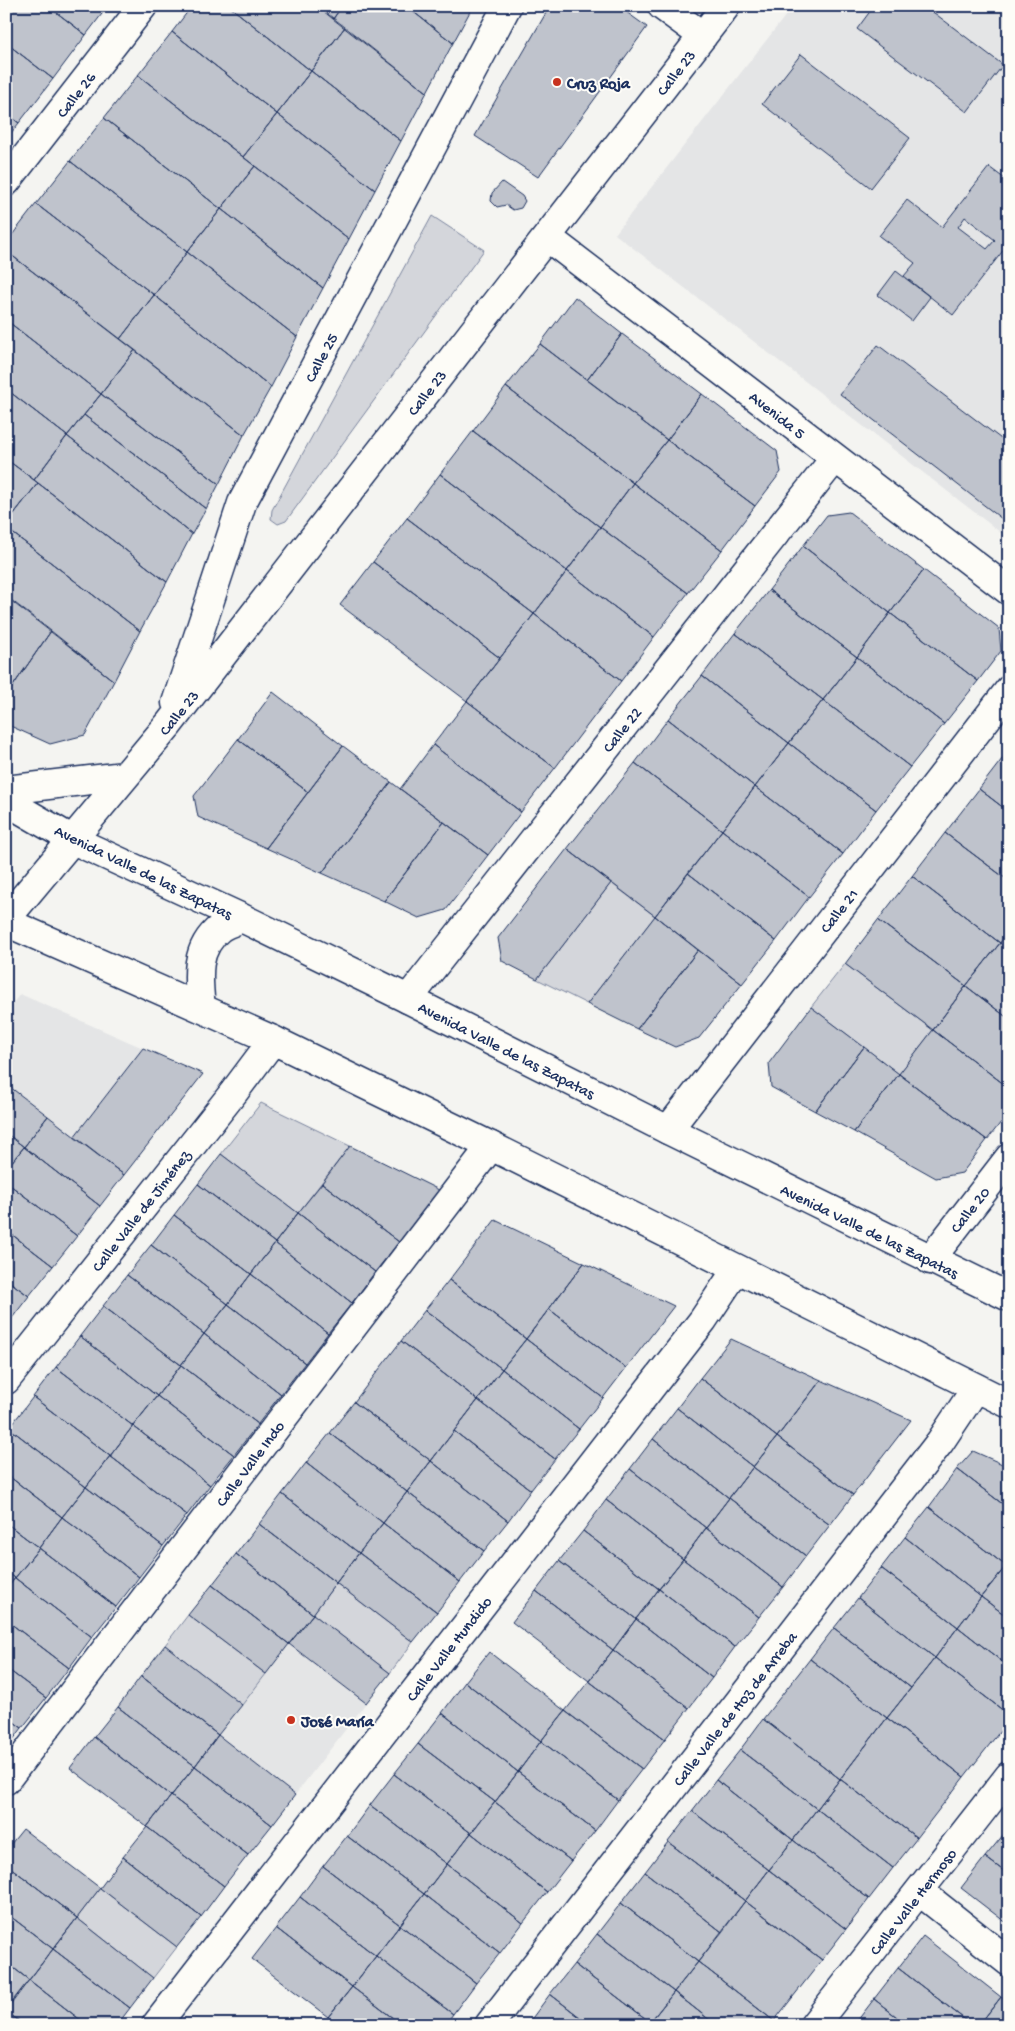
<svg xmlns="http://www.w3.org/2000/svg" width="1015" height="2031" font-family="'Gochi Hand',sans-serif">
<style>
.built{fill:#e4e5e6}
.green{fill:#d4d6db;stroke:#78829c}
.building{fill:#bfc3cc;stroke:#1b2f5e;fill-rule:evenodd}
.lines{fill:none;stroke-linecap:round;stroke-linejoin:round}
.minor-casing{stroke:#1b2f5e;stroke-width:31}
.major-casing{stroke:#1b2f5e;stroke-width:31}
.minor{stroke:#fdfcf7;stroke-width:28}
.major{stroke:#fdfcf7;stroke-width:28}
.poi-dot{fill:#c8321e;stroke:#fdfcf7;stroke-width:2}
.labels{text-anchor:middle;stroke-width:4;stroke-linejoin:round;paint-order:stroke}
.street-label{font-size:16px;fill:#1b2f5e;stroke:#fdfcf7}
.poi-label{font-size:16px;font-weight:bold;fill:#1b2f5e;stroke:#fdfcf7;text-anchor:start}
</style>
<rect width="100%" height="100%" fill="#f4f4f1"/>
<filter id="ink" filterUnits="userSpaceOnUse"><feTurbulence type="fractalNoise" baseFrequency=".02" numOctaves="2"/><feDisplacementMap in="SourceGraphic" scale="10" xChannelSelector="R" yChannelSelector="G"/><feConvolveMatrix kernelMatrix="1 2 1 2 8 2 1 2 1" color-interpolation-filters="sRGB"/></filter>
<g filter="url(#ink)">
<path class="built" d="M793 6H1009V539L615 234Z
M20 994 143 1048 74 1137 6 1084V1012Z
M289 1644 366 1703 295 1795 218 1735Z"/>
<path class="green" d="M432 216 484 250 286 521 278 524 271 519 272 510Z
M611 883 655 916 587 1004 537 979Z
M845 964 933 1030 899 1074 811 1007Z
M261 1103 350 1146 298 1213 221 1154Z
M336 1583 413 1642 390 1673 313 1614Z
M188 1615 266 1674 242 1705 165 1645Z
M100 1888 177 1947 153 1978 77 1918Z"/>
<path class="building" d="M6 6H48L86 35 53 79 6 43Z
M48 6H108L86 35Z
M192 6H229L311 71 277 114 172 32Z
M229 6H317L345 27 311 71Z
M317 6H342L333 19Z
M342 6H406L453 43 427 92 333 19Z
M406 6H473L453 43Z
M550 6H618L647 27 538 177 475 136Z
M874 6H925L1003 65 967 112 857 29Z
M345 27 427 92 401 141 311 71Z
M172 32 277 114 243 157 138 75Z
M6 43 53 79 19 123 6 113Z
M801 54 910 138 871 188 762 104Z
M311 71 401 141 375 190 277 114Z
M138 75 255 166 221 209 104 118Z
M6 113 19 123 6 139Z
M277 114 375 190 349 239 243 157Z
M104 118 221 209 187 252 70 161Z
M70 161 187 252 154 295 36 204Z
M255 166 349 239 323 288 221 209Z
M989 167 1009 182V243L953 315 904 276 915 263 879 236 907 200 942 227ZM965 217 995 240 987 249 958 227Z
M502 182 522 196 525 201 521 208 513 210 506 205 497 207 491 201 492 193Z
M36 204 154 295 120 339 6 251V243Z
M221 209 323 288 297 337 187 252Z
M6 251 135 350 101 394 6 320Z
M187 252 297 337 271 387 154 295Z
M896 271 930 297 912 321 878 295Z
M154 295 271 387 244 435 120 339Z
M575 297 622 334 587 380 540 344Z
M6 320 101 394 67 436 6 389Z
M622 334 702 394 667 440 587 380Z
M540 344 667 440 633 483 506 387Z
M878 345 1009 445V510L1002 519 840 394Z
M135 350 244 435 219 484 101 394Z
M506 387 633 483 600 527 473 431Z
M6 389 67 436 34 480 6 459Z
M101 394 219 484 206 509 84 415Z
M702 394 777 451 781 472 755 506 667 440Z
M84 415 206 509 192 534 67 436Z
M473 431 600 527 567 571 440 474Z
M67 436 192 534 167 582 34 480Z
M667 440 755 506 722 550 633 483Z
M6 459 38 483 6 524Z
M440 474 567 571 534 614 407 518Z
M38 483 167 582 140 631 6 528V524Z
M633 483 722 550 688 593 600 527Z
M849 512 924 570 890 613 803 546 827 515Z
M407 518 534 614 500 658 373 562Z
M600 527 688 593 654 637 567 571Z
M6 528 140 631 114 681 6 597Z
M803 546 890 613 857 657 769 590Z
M373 562 500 658 467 701 340 605Z
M924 570 999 628 1001 651 978 681 890 613Z
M567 571 654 637 621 681 534 614Z
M769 590 857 657 823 700 735 633Z
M11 600 51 631 6 696V606Z
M890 613 978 681 944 724 857 657Z
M534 614 621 681 555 768 467 701Z
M51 631 114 681 85 735 50 744 6 724V696Z
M735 633 823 700 789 743 702 676Z
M857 657 944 724 910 767 823 700Z
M702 676 789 743 755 787 668 719Z
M273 692 343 746 308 792 238 739Z
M823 700 910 767 876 810 789 743Z
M467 701 555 768 521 812 433 745Z
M668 719 755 787 722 830 635 763Z
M238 739 308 792 266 848 198 817 194 796Z
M789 743 876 810 843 854 755 787Z
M433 745 521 812 488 855 400 789Z
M343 746 391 782 322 873 266 848Z
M1009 750V812L979 789Z
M635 763 722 830 655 916 567 849Z
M391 782 444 822 384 901 322 873Z
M755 787 843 854 809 897 722 830Z
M979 789 1009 812V881L945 833Z
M444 822 488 855 446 910 419 918 384 901Z
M722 830 809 897 776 941 688 873Z
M945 833 1009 881V931L1000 943 912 876Z
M567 849 611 883 537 979 502 961 498 938Z
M688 873 776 941 742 984 655 916Z
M912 876 1000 943 966 986 878 920Z
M655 916 698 950 637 1029 587 1004Z
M878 920 966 986 933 1030 845 964Z
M1009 931V950L1000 943Z
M1000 943 1009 950V1019L966 986Z
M698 950 742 984 699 1038 675 1047 637 1029Z
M966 986 1009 1019V1088L933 1030Z
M811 1007 864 1047 815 1111 771 1087 769 1063Z
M933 1030 1009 1088V1112L987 1140 899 1074Z
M864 1047 899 1074 854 1132 815 1111Z
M143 1048 203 1074 124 1175 74 1137Z
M899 1074 987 1140 962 1173 936 1178 854 1132Z
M6 1084 48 1116 24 1147 6 1133Z
M48 1116 124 1175 100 1206 24 1147Z
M6 1133 24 1147 6 1169Z
M350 1146 439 1190 399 1242 322 1183Z
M24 1147 100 1206 77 1236 6 1182V1169Z
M221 1154 298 1213 275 1243 198 1184Z
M6 1182 77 1236 53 1266 6 1230Z
M322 1183 399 1242 375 1272 298 1213Z
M198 1184 275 1243 251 1274 174 1215Z
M298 1213 375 1272 352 1303 275 1243Z
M174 1215 251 1274 228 1304 151 1245Z
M495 1220 584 1263 526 1339 449 1280Z
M6 1230 53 1266 29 1296 6 1279Z
M275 1243 352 1303 328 1333 251 1274Z
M151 1245 228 1304 204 1334 127 1275Z
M584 1263 674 1306 626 1368 549 1309Z
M251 1274 328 1333 305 1363 228 1304Z
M127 1275 204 1334 181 1365 103 1306Z
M6 1279 29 1296 6 1326Z
M449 1280 526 1339 502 1369 425 1310Z
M228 1304 305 1363 281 1394 204 1334Z
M103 1306 181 1365 157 1396 80 1336Z
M549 1309 626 1368 603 1398 526 1339Z
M425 1310 502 1369 478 1400 401 1341Z
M204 1334 281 1394 258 1424 181 1365Z
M80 1336 157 1396 133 1426 56 1367Z
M526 1339 603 1398 579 1429 502 1369Z
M731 1339 821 1380 777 1437 700 1378Z
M401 1341 478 1400 431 1461 354 1402Z
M181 1365 258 1424 234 1455 157 1396Z
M56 1367 133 1426 110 1456 33 1397Z
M502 1369 579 1429 555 1459 478 1400Z
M700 1378 777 1437 753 1467 677 1408Z
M821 1380 911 1420 853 1495 777 1437Z
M157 1396 234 1455 210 1485 133 1426Z
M33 1397 110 1456 86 1487 9 1428Z
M478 1400 555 1459 531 1490 454 1431Z
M354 1402 431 1461 407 1492 330 1433Z
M677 1408 753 1467 729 1498 653 1439Z
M133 1426 210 1485 187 1515 110 1456Z
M9 1428 86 1487 62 1517 6 1474V1431Z
M454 1431 531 1490 508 1521 431 1461Z
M330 1433 407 1492 383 1523 306 1463Z
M777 1437 853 1495 830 1525 753 1467Z
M653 1439 729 1498 706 1528 630 1469Z
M973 1451 1009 1467V1509L957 1469Z
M110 1456 187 1515 163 1546 86 1487Z
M431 1461 508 1521 484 1551 407 1492Z
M306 1463 383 1523 359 1553 282 1494Z
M753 1467 830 1525 806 1556 729 1498Z
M630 1469 706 1528 683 1559 606 1500Z
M957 1469 1009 1509V1562L1006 1566 929 1507Z
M6 1474 62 1517 39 1548 6 1523Z
M86 1487 163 1546 139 1577 62 1517Z
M407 1492 484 1551 460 1582 383 1523Z
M282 1494 359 1553 336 1583 259 1524Z
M729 1498 806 1556 783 1587 706 1528Z
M606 1500 683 1559 659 1589 583 1531Z
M929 1507 1006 1566 981 1597 905 1537Z
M62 1517 139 1577 116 1607 39 1548Z
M6 1523 39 1548 15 1578 6 1571Z
M383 1523 460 1582 437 1612 359 1553Z
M259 1524 336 1583 313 1614 236 1554Z
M706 1528 783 1587 759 1617 683 1559Z
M583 1531 659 1589 636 1619 559 1561Z
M905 1537 981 1597 958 1627 881 1568Z
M39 1548 116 1607 92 1637 15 1578Z
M359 1553 437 1612 413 1642 336 1583Z
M236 1554 313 1614 289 1644 212 1585Z
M683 1559 759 1617 735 1647 659 1589Z
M559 1561 636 1619 613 1650 536 1591Z
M1006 1566 1009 1568V1618L981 1597Z
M881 1568 958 1627 935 1658 858 1598Z
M6 1571 15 1578 6 1590Z
M15 1578 92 1637 69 1668 6 1620V1590Z
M212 1585 289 1644 266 1674 188 1615Z
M659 1589 735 1647 712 1678 636 1619Z
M536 1591 613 1650 589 1681 512 1622Z
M981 1597 1009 1618V1667L958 1627Z
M858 1598 935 1658 911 1688 834 1628Z
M313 1614 390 1673 366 1703 289 1644Z
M636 1619 712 1678 689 1708 613 1650Z
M6 1620 69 1668 46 1698 6 1668Z
M958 1627 1009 1667V1715L935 1658Z
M834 1628 911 1688 887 1718 810 1659Z
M165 1645 242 1705 218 1735 141 1676Z
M613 1650 689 1708 665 1739 589 1681Z
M489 1652 565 1711 541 1741 465 1682Z
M935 1658 1009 1715V1720L964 1777 887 1718Z
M810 1659 887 1718 840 1779 763 1719Z
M6 1668 46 1698 22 1728 6 1716Z
M141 1676 218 1735 195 1766 118 1707Z
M589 1681 665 1739 642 1769 565 1711Z
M465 1682 541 1741 518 1772 442 1713Z
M118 1707 195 1766 171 1796 94 1737Z
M565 1711 642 1769 618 1800 541 1741Z
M442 1713 518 1772 495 1802 418 1744Z
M6 1716 22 1728 6 1749Z
M887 1718 964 1777 917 1838 840 1779Z
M763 1719 840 1779 817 1809 740 1750Z
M218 1735 295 1795 272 1825 195 1766Z
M94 1737 171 1796 147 1827 70 1768Z
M541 1741 618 1800 595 1831 518 1772Z
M418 1744 495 1802 471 1833 394 1774Z
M740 1750 817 1809 793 1840 716 1780Z
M195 1766 272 1825 248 1855 171 1796Z
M518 1772 595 1831 571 1861 495 1802Z
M394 1774 471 1833 447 1864 370 1805Z
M840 1779 917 1838 893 1868 817 1809Z
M716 1780 793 1840 769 1870 692 1811Z
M171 1796 248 1855 224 1886 147 1827Z
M495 1802 571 1861 547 1892 471 1833Z
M370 1805 447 1864 424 1894 347 1836Z
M817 1809 893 1868 869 1899 793 1840Z
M692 1811 769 1870 745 1901 668 1842Z
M147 1827 224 1886 201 1917 123 1857Z
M1009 1828V1875L985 1857Z
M23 1829 100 1888 77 1918 6 1864V1850Z
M471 1833 547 1892 523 1923 447 1864Z
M347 1836 424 1894 400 1925 323 1866Z
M793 1840 869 1899 846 1929 769 1870Z
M668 1842 745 1901 722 1932 645 1872Z
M123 1857 201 1917 177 1947 100 1888Z
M985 1857 1009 1875V1925L961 1888Z
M6 1864 77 1918 53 1949 6 1913Z
M447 1864 523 1923 500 1953 424 1894Z
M323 1866 400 1925 376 1956 300 1897Z
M769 1870 846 1929 822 1960 745 1901Z
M645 1872 722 1932 698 1962 621 1903Z
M424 1894 500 1953 476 1983 400 1925Z
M300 1897 376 1956 352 1987 276 1928Z
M745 1901 822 1960 774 2021 698 1962Z
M621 1903 698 1962 674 1992 597 1934Z
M6 1913 53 1949 29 1980 6 1962Z
M77 1918 153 1978 130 2008 53 1949Z
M400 1925 476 1983 453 2014 376 1956Z
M276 1928 352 1987 328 2017 252 1959Z
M597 1934 674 1992 650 2022 574 1964Z
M923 1936 1001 1997 979 2025H972L898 1968Z
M53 1949 130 2008 117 2025H87L29 1980Z
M376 1956 453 2014 445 2025H402L352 1987Z
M6 1962 29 1980 6 2009Z
M698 1962 774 2021 771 2025H716L674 1992Z
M574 1964 650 2022 649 2025H590L550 1994Z
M898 1968 972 2025H907L874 1999Z
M29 1980 87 2025H24L6 2011Z
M352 1987 402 2025H339L328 2017Z
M674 1992 716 2025H653L650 2022Z
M550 1994 590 2025H527Z
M1001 1997 1009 2003V2025H979Z
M874 1999 907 2025H854Z
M6 2011 24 2025H6Z
M328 2017 339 2025H323Z"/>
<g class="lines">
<g class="minor-casing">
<path id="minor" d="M662 6 703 36
M6 182 143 6
M547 237 1009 591
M176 703 242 503 507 6
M6 790 124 776
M6 919 169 724 726 6
M408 999 835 458
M668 1130 1009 690
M930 1260 1009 1158
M6 1380 234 1092 273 1040
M6 1780 491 1146
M919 1891 1009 1962
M156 2025 703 1320 737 1269
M489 2025 940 1442 976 1388
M814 2025 1009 1776"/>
</g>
<g class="major-casing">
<path id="major" d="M6 801 73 840 242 918 408 999 668 1130 1009 1297
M6 922 273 1040 491 1146 1009 1404
M201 1008C198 978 194 949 220 928 226 924 235 921 242 918"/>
</g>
<use href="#minor" class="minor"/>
<use href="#major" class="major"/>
</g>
</g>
<g class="poi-dot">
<circle cx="557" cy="82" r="5"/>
<circle cx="291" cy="1720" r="5"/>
</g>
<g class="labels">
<g class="street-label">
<text transform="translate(675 72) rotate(-52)" y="6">Calle 23</text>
<text transform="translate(75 94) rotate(-52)" y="6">Calle 26</text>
<text transform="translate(320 357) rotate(-62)" y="6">Calle 25</text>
<text transform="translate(426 392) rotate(-52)" y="6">Calle 23</text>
<text transform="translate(778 414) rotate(38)" y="6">Avenida 5</text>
<text transform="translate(178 712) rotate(-51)" y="6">Calle 23</text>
<text transform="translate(621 729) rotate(-52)" y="6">Calle 22</text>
<text transform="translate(144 871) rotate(26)" y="6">Avenida Valle de las Zapatas</text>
<text transform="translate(838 910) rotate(-52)" y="6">Calle 21</text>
<text transform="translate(507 1049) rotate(27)" y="6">Avenida Valle de las Zapatas</text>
<text transform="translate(969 1209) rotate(-52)" y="6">Calle 20</text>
<text transform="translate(140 1210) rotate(-52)" y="6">Calle Valle de Jiménez</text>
<text transform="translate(870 1230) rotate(26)" y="6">Avenida Valle de las Zapatas</text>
<text transform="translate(249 1463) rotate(-53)" y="6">Calle Valle Indo</text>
<text transform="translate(448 1648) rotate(-52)" y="6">Calle Valle Hundido</text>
<text transform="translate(734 1708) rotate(-52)" y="6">Calle Valle de Hoz de Arreba</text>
<text transform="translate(912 1901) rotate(-52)" y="6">Calle Valle Hermoso</text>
</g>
<g class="poi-label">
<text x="567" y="88">Cruz Roja</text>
<text x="301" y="1726">José María</text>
</g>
</g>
<rect width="1015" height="2031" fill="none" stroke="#fdfcf7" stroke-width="25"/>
<rect x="12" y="12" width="990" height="2006" fill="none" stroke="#1b2f5e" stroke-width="2" filter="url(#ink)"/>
</svg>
